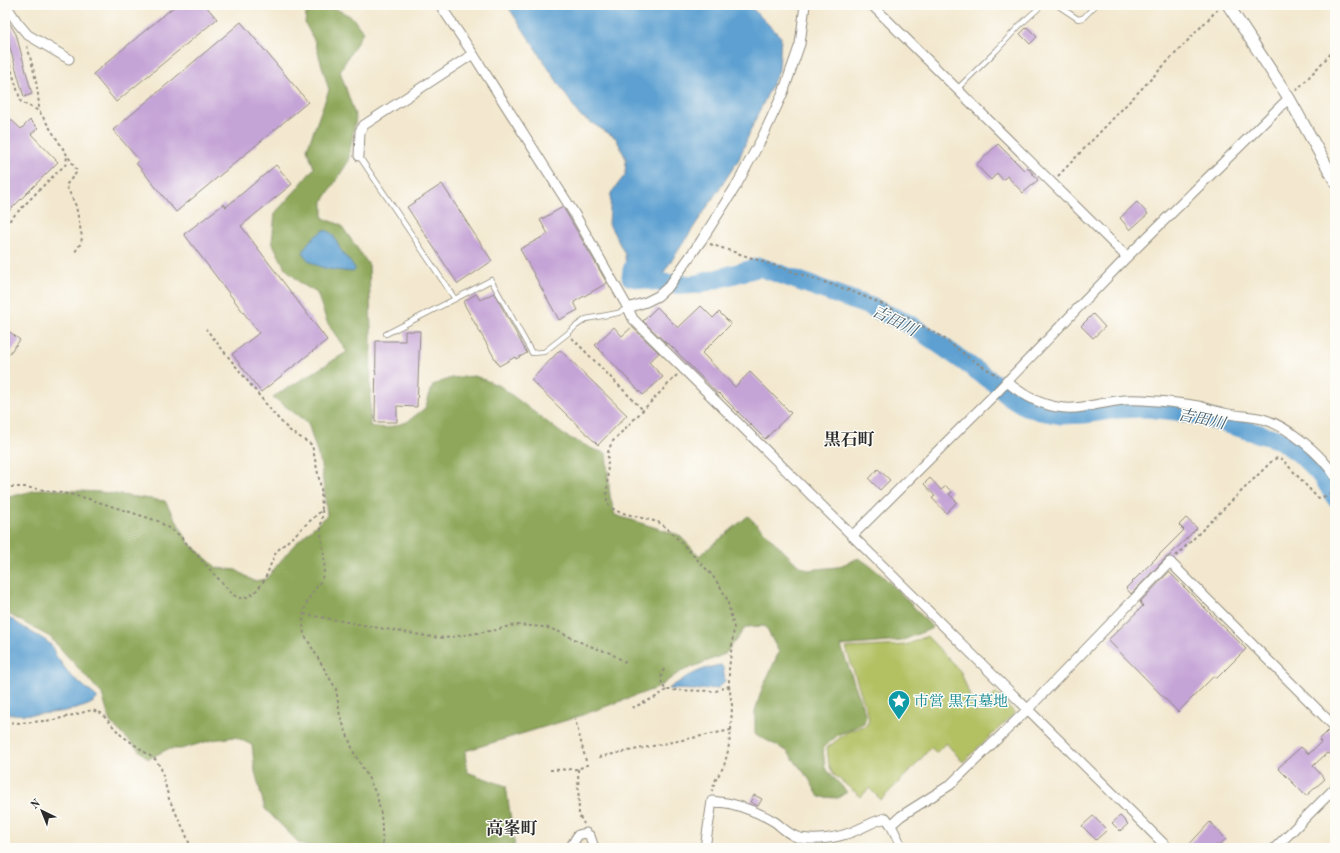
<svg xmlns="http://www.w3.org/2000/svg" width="1340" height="853" font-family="'Old Standard TT','Noto Serif JP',serif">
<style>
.green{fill:#b3c164;stroke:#6f7648}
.forest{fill:#8ea75a;stroke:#5c6942}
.water{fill:#5da0d1;stroke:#44667e}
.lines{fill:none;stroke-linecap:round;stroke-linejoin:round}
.river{stroke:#5da0d1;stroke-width:19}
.building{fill:#c4a3d6}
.service-casing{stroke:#8f8a7d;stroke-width:6}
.minor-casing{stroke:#8f8a7d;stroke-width:11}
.tertiary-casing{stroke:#8f8a7d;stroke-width:13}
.path{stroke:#8f8a7d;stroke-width:2;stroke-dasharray:3 3;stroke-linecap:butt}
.service{stroke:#fff;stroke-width:4.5}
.minor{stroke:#fff;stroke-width:9}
.tertiary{stroke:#fff;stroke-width:11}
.labels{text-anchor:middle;stroke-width:3;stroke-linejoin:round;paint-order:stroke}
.culture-label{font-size:15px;fill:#0d838f;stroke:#fdfcf7;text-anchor:start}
.water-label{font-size:16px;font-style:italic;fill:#3f5a6d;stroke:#fdfcf7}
.quarter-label{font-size:17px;font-weight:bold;fill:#2b2b2b;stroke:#fdfcf7}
</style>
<rect width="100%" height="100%" fill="#fdfcf7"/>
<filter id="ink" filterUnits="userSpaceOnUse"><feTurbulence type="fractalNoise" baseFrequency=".025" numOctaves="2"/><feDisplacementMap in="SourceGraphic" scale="8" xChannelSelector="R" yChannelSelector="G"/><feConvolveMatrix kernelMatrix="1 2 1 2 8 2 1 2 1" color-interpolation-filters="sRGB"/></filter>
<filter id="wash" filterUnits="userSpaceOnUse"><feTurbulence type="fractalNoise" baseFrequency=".012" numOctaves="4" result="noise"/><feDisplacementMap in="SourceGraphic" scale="16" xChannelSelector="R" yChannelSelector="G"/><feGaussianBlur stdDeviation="0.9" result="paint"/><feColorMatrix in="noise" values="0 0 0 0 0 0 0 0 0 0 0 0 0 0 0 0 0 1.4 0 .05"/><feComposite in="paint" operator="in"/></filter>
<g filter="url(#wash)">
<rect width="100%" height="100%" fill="#f3e8cf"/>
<path class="green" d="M927 636 961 672 976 713 996 693 1015 713 963 762 946 743 936 753 931 747 915 766 881 800 869 788 861 797 833 774 829 765 827 748 847 732 867 725 869 718 846 648 906 645Z"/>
<path class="forest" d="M309 5H328L352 17 363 32 340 71 356 118 348 162 323 201V218L341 225 369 265 371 332 370 426 386 428 407 422 425 408 433 385 451 378 475 376 500 386 564 435 595 450 606 453 610 496 615 515 679 535 699 556 748 516 797 564 808 570 837 567 859 558C888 577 910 603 933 628L901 641 841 646 866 716 864 723 838 735 823 748 825 768 847 792 838 798 819 797 809 779 787 751 755 734V711L762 689 779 652 765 626 746 627 725 654 680 672 657 688 574 718 465 751 467 772 506 786 515 848H308L299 843 265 809 255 772 252 745 235 737 212 740 181 749H168L148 759 110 722 102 694 50 637 5 612V498L41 489 100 492 165 501 189 543 217 568 236 570 254 581 266 579 293 546 327 515 321 465 308 423 273 397 347 352 327 322 317 293 300 283 285 268 272 242 275 213 296 190 314 168 307 149 329 90 315 42 305 23 307 6Z"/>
<path class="water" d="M507 5H749L781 37 779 70 752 127 739 159 662 275 626 272 625 254 609 224 611 193 625 175 626 159 616 138 579 115Z
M324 230C334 231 336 242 340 249 345 256 350 262 355 268V270L353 272C336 270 312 270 303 253 306 242 315 236 324 230Z
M5 616 8 617 28 630 45 640 51 645 56 656 70 675 97 697V699C86 713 22 717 5 713Z
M721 665 723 668 725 681 718 688 696 690 668 689C686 677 700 668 721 665Z"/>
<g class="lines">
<path class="river" d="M641 248 632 270 631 277 663 283 686 285 698 284 760 267 869 306 907 323 926 335 993 382 1009 396 1025 406 1040 411 1061 415 1085 414 1116 409 1147 408 1176 411 1204 417 1280 440 1300 454 1317 471 1326 482 1335 497"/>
</g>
<g id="blocks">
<path class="building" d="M176 5H205L217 19 116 102 93 74Z
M5 16 16 34 32 94 24 97 8 41 5 43Z
M241 22 308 102 176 212 136 163 139 160 113 130Z
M1027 27 1037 37 1030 44 1020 34Z
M5 114 21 129 30 120 38 128 31 134 58 162 5 215Z
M998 144 1024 170 1027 167 1038 180 1023 193 1007 176 1003 180 997 173 991 180 976 165Z
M276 165 292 184 241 226 327 340 261 392 232 354 259 333 184 234 224 204 226 207Z
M442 184 492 261 458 284 407 207Z
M1137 202 1148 214 1130 230 1120 218Z
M563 207 607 283 574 302 578 310 559 320 520 249 548 234 540 220Z
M494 293 527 353 516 359 515 357 499 366 463 302 476 294 480 300Z
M701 306 713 318 719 312 731 324 702 353 735 387 750 372 791 413 765 439 719 393 718 394 668 343 667 344 643 321 657 307 678 328Z
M1093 314 1105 327 1093 338 1081 326Z
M614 327 622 336 632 327 659 353 649 362 663 377 643 395 595 345Z
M5 328 20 340 5 359Z
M405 331H420L417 407 397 406V422H375L376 341H405Z
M560 350 627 415 598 445 531 380Z
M878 469 890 480 880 490 869 479Z
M930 478 941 490 946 486 952 492 949 494 957 502 946 513 932 498 935 496 924 484Z
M1186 518 1197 528 1169 556 1166 558 1131 594 1126 588 1184 530 1179 525Z
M1169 572 1246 649 1217 678 1214 676 1178 712 1108 640 1143 606 1140 602Z
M1329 730 1335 734V748L1329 754 1327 753 1313 766 1325 779 1306 796 1278 768 1301 747 1309 754 1321 742 1319 740Z
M754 795 762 799 758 806 750 802Z
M1093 816 1107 830 1096 840 1082 826Z
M1120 816 1128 824 1120 831 1112 823Z
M1210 822 1226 839 1218 846 1217 845 1213 848H1186Z"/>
</g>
</g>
<g filter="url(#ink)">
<use href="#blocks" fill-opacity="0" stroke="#8f8a7d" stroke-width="1"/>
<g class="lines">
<g class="service-casing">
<path id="service" d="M1057 5 1078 19 1083 18 1096 5
M956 90 996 51 1020 25 1042 5
M359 156 455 299 491 280 532 353 544 352 567 334 576 326 586 319 618 313 628 308
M386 334 455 299"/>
</g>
<g class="minor-casing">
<path id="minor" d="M6 5 17 22 28 35 69 59
M440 5 473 54 574 213 628 308 633 319 1168 848
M872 5 1127 257
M359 156 360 131 364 125 473 54
M628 308 646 302 658 296 669 286 701 241 736 186 762 138 783 93 800 44 805 5
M1006 381C1028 400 1054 412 1083 407 1097 405 1111 401 1125 400 1139 399 1153 401 1168 402 1177 403 1188 404 1198 406 1207 408 1215 411 1224 413 1237 416 1250 416 1263 419 1289 427 1320 453 1335 476
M852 536 995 394 1127 257 1289 98
M891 825 901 816 950 785 1028 709 1170 562 1335 727
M570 848 578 835 586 833 590 836 594 848
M705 848 712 801C734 803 755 810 775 822 783 828 790 836 800 838 816 841 837 838 852 832 863 828 873 821 886 818L891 825 902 848
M1275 848 1335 788"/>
</g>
<g class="tertiary-casing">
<path id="tertiary" d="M1228 5 1289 98 1335 181"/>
</g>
<path class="path" d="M27 46C33 67 39 89 39 111
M5 54 8 59 21 102 39 111 76 169 77 172 66 185 76 206 82 237 81 243 75 252
M1296 91 1335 49
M1058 176 1218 9
M5 225 48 181 66 164 67 156
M710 244 851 291 887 306 942 337 969 358 998 376
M572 338 643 410
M677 375 612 442 608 452 607 500 610 507 619 512 658 522 667 528 712 575 721 588 727 599 734 628 729 669V686L732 705 731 730 728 751 724 766 715 781 712 791
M5 487H25L68 494 89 499 158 521 179 535 233 595 240 598 248 597C252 594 257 591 260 586 268 577 270 562 277 551L322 510 321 488 312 445 289 430 274 414 206 329
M322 510C323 516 321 522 321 529 321 543 326 557 324 571 322 582 316 587 311 595 303 607 302 620 304 634L336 689 340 716 345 729 354 753 367 775 377 796 381 814 383 848
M1176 556 1272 461 1277 458 1282 459 1314 494 1318 498 1326 496 1335 491
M304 614 374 627 432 637 445 638 496 630 509 626 520 625 545 627 557 631 587 645 610 653 627 663
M664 669C660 677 660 683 666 690L716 691 729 686
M632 708 656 697 666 690
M5 722 20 723 54 720 92 710 101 713 121 735 156 760 161 768 169 799 185 832 191 848
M599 757 731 730
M578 769 579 815 584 824
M550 770 578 769 587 765 575 719"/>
<use href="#service" class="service"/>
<use href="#minor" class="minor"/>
<use href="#tertiary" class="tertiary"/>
</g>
</g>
<defs>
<g id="sight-pin" transform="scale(1.15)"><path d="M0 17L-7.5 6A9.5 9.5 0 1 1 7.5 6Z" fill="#0f9aa8" stroke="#fdfcf7"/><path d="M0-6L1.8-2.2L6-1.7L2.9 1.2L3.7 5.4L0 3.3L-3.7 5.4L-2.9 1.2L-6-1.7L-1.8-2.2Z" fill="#fff"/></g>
</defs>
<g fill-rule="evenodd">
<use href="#sight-pin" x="899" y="701"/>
</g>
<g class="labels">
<g class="culture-label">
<text x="914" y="706">市営 黒石墓地</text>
</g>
<g class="water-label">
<text transform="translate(895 320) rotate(27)" y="6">吉田川</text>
<text transform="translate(1202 418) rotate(12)" y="6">吉田川</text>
</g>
<g class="quarter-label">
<text x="849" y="445">黒石町</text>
<text x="512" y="834">高峯町</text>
</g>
</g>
<rect width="1340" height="853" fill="none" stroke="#fdfcf7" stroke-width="20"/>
<g transform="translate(42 811) rotate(317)" stroke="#fdfcf7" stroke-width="3" paint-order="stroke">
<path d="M0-3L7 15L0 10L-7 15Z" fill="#2b2b2b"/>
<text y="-6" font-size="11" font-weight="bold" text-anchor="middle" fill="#2b2b2b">N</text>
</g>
</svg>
